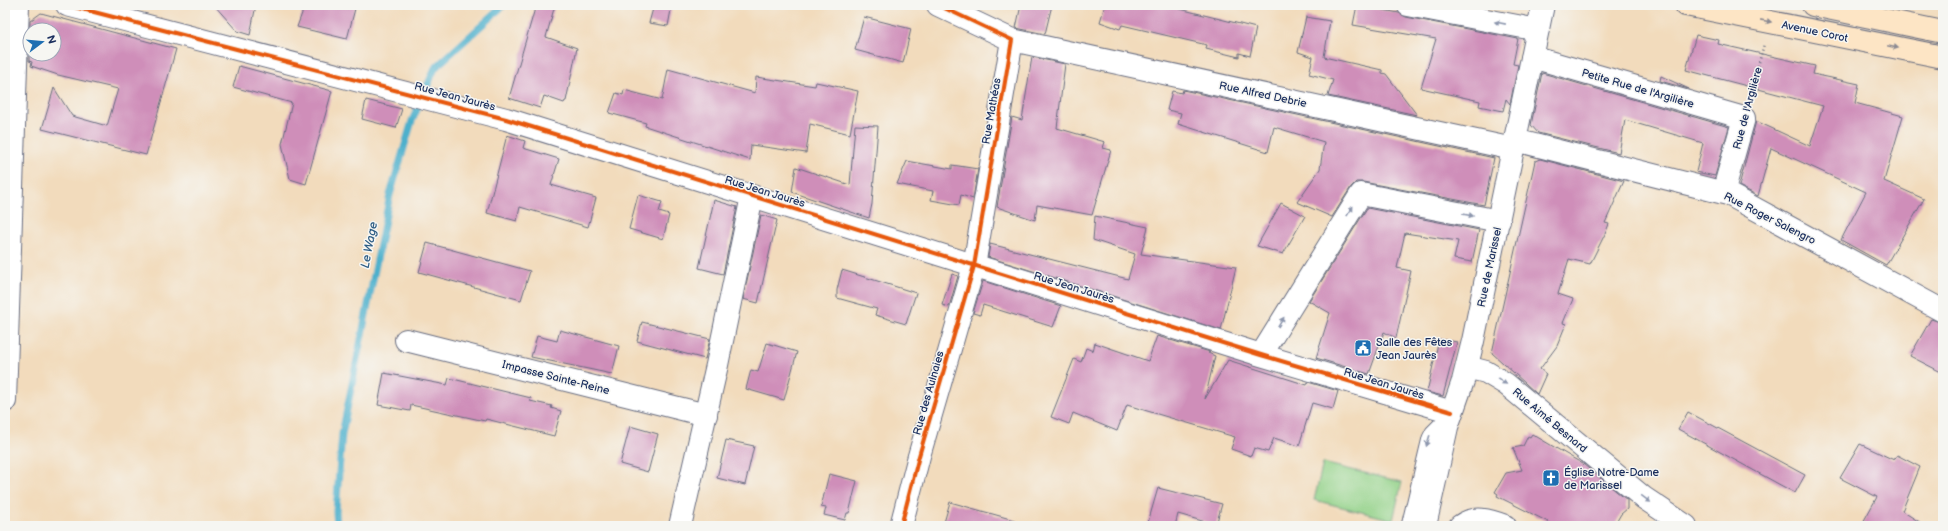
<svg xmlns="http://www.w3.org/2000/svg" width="1948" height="531" font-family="'Balsamiq Sans',sans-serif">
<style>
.green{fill:#93d288;stroke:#578073}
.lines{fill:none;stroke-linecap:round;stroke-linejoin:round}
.stream{stroke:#4db0cc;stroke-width:7}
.building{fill:#cf8eb9;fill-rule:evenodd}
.lane-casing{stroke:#666b7f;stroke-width:15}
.street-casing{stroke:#666b7f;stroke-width:24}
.secondary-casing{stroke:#666b7f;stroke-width:24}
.path{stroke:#666b7f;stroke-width:2.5;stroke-dasharray:1 3;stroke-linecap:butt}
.lane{stroke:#fff;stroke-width:13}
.street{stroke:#fff;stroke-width:22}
.secondary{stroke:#fde5c5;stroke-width:22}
.cycleway-casing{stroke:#f6f6f2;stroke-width:6}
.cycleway{stroke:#e8590c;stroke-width:4}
.oneway{fill:#8c8a92}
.oneway2{fill:#8d97ae}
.labels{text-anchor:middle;stroke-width:3;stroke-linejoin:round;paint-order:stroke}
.street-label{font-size:11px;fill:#1b2f5e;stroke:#f6f6f2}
.poi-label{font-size:11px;fill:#1b2f5e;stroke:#f6f6f2;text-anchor:start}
.water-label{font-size:12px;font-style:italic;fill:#2c5c84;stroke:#f6f6f2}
</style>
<rect width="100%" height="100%" fill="#f6f6f2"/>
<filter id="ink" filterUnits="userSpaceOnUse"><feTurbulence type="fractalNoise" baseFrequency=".025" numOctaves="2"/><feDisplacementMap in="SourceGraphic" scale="8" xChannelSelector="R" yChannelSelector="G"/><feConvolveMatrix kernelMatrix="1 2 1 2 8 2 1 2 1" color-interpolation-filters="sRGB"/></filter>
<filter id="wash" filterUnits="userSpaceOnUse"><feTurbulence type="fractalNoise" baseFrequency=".012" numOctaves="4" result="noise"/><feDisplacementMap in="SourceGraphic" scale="16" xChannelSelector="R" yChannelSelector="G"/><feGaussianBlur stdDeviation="0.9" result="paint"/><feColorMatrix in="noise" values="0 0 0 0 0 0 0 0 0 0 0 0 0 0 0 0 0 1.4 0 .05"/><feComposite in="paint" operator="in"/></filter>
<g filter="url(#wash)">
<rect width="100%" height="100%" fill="#f2dbbc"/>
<path class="green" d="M1323 463 1402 482 1393 520 1314 500Z"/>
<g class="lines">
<path class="stream" d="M337 526 336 511 342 434 390 195 412 121 435 68 504 5"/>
</g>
<g id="blocks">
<path class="building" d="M214 5H256L250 35 237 31Z
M305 5H356L347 39 297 27Z
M536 5H555L546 37 577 48 566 101H565L564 103 544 96 540 108 509 98Z
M654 5 671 10 668 26 649 23Z
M1021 5H1052L1045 34 1016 28Z
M1105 5H1164L1256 28 1250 56 1239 53V57L1206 49 1207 45 1122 25 1120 29 1100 22Z
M1357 5 1399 13 1406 17 1518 39 1513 64 1518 65 1510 104 1506 99 1503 111 1479 106 1480 101 1421 88 1436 39 1353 25Z
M41 13 176 49 146 155 42 129 54 88 72 116 107 126 118 89 58 75 31 66 32 62 29 61 30 21ZM30 30H54V54H30Z
M864 17 911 29 903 63 855 50Z
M1306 17 1330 21 1324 57 1382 70V73L1386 74 1417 115 1328 96 1333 80 1309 74 1313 57 1298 52Z
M1696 35 1719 40 1718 44 1815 66 1813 74 1859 84 1855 103 1903 116 1884 181 1924 199 1886 265 1841 240 1866 192 1771 148 1758 196 1739 186 1756 121 1810 146 1823 106 1686 70Z
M1032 57 1065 64 1057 128 1105 142 1103 148 1111 150 1092 215 1037 205 1035 220 997 207 1012 117 1022 120Z
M239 66 332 91 306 184 290 179 282 144 292 103 233 87Z
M668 69 755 93 756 77 815 86 816 82 858 91 850 134 810 124 806 153 751 145 750 160 645 126 646 123 609 113 616 93 623 95 624 90 662 100Z
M1542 73 1729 127 1715 176 1696 172 1703 143 1625 120 1619 153 1538 133 1531 125Z
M1661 76 1689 89 1660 81Z
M1183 90 1494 158 1484 205 1363 182H1356L1351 187 1332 217 1297 202 1320 169 1324 142 1274 127 1268 152 1178 124 1181 113 1167 110 1172 91 1182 93Z
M366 100 402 109 396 128 362 119Z
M855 125 878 126 872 204 869 218 792 192 796 167 850 185Z
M507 135 525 141 523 148 559 159 551 185 596 198 588 227 520 207 517 221 487 213Z
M1540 159 1624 181 1605 223 1609 224 1605 234 1590 264 1569 259 1558 294 1573 299 1563 323 1566 324 1557 346 1540 369 1546 374 1537 394 1492 353 1535 161Z
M907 161 952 169V165L978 169 973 199 961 195 959 205 931 200 933 191 897 184Z
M638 195 662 202 659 212 669 215 663 239 629 229Z
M714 200 737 207 723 274 699 268Z
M1281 203 1305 216 1283 254 1257 246Z
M1367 208 1479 230 1472 262 1454 259 1458 241 1405 233 1397 268 1411 271 1396 338 1384 332 1369 374 1316 358 1330 313 1309 301Z
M761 215 777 220 758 303 743 299Z
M1095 216 1148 227 1141 254 1236 267 1221 330 988 257 990 244 1128 279 1135 254 1093 240Z
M427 243 530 271 521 300 419 272Z
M842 270 916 293 906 324 875 315 877 309 837 298V290Z
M952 274 958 276 949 307 942 305Z
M983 281 1061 306 1053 327 983 305 980 315 973 313Z
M1931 319 1943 323V373L1910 356Z
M642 322 710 339 705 359 637 341Z
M560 330 619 346 612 374 531 357 537 336 557 341Z
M1157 336 1210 352 1208 353 1215 356 1205 399 1228 360 1307 385 1308 382 1338 391 1333 409 1312 403 1299 446 1274 438 1268 452 1254 448 1251 456 1231 449 1235 437 1127 405 1117 431 1073 413 1069 424 1051 417 1074 359 1081 362 1086 348 1093 351 1095 343 1148 361Z
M1439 339 1457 342 1443 396 1427 392Z
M767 343 797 352 784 400 746 389 751 370 758 372Z
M384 373 447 385 449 378 531 398 530 401 552 406 551 408 561 411 554 436 486 419 485 421 411 405 410 411 378 405Z
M1688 412 1805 475 1795 493 1678 429Z
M630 426 658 434 648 472 620 464Z
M1532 434 1583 464 1627 500V509L1621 514 1614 526H1556L1497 496 1498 494 1495 492 1506 473 1522 470 1513 448 1523 446 1528 436 1530 437Z
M726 440 754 446 745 485 717 478Z
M1860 444 1894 460 1897 455 1920 467 1902 511 1926 526H1861L1877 497 1840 478Z
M829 474 857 481 849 513H847L845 520 824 515 826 508 821 507Z
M1158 488 1222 504 1216 525 1178 514 1175 526H1147Z
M950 502 1014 520 1013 526H943Z"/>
</g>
</g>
<g filter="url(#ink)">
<use href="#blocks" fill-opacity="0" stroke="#666b7f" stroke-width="1"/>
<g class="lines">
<g class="lane-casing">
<path id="lane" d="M1408 526 1429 438 1432 432 1448 416"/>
</g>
<g class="street-casing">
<path id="street" d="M67 5 506 119 1261 355 1452 412
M1408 5 1538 30
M1012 40 1513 149
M1532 57 1744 118 1723 193
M1515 140 1728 194 1943 311
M406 340 706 415
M1261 355 1361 194 1499 221
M1467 367 1486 372 1506 384 1644 498 1686 526
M5 401 18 5
M680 526 717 365 752 196
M901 526 919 456 974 266 1012 40 938 5
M1425 526 1447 427 1463 381 1473 341 1543 5
M1460 526C1474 515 1490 520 1505 526"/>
</g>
<g class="secondary-casing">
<path id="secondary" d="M1686 5 1943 57
M1813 5 1943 32"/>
</g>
<path class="path" d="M1750 97 1764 44"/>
<use href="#lane" class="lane"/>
<use href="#street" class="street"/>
<use href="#secondary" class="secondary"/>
<g class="cycleway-casing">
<path id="cycleway" d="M67 5 506 119 1261 355 1452 412
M901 526 919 456 974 266 1012 40 938 5"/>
</g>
<use href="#cycleway" class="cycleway"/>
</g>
<defs><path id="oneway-solid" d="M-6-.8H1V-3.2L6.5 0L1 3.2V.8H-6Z"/></defs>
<g class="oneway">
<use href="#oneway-solid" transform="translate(1766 21) rotate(11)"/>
<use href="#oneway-solid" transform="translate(1893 47) rotate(12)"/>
</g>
<g class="oneway2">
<use href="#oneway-solid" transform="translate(1500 23) rotate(-169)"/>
<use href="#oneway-solid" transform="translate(1350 211) rotate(-58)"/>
<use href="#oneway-solid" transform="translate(1468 215) rotate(11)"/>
<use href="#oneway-solid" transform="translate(1281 322) rotate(-58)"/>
<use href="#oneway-solid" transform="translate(1502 381) rotate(34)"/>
<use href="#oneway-solid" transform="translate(1428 441) rotate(108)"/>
<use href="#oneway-solid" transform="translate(1646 499) rotate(36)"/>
</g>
</g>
<defs>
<g id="civic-square" transform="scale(0.9)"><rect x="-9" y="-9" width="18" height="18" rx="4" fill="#1f6fb2" stroke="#f6f6f2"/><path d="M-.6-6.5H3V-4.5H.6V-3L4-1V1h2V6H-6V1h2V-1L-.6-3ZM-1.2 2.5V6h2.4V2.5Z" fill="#fff"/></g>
<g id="church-square" transform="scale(0.9)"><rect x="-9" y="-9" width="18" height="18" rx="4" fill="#1f6fb2" stroke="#f6f6f2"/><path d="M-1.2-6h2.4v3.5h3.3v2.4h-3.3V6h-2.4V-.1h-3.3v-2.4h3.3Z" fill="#fff"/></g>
</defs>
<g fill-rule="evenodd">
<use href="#civic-square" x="1363" y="348"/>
<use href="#church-square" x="1551" y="478"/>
</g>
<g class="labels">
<g class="street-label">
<text transform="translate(1815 31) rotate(12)" y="4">Avenue Corot</text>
<text transform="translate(1638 88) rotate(16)" y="4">Petite Rue de l'Argilière</text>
<text transform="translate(1263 94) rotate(12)" y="4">Rue Alfred Debrie</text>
<text transform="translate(455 96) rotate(15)" y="4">Rue Jean Jaurès</text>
<text transform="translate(1747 108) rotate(-75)" y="4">Rue de l'Argilière</text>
<text transform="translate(991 111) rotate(-80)" y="4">Rue Mathéas</text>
<text transform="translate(765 191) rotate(17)" y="4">Rue Jean Jaurès</text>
<text transform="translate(1770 218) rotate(27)" y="4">Rue Roger Salengro</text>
<text transform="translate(1489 267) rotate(-78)" y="4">Rue de Marissel</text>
<text transform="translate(1074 287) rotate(17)" y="4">Rue Jean Jaurès</text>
<text transform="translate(556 377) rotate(14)" y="4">Impasse Sainte-Reine</text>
<text transform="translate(1384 383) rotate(17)" y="4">Rue Jean Jaurès</text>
<text transform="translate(928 393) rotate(-74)" y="4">Rue des Aulnaies</text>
<text transform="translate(1550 420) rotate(40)" y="4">Rue Aimé Besnard</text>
</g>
<g class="poi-label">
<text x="1376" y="346">Salle des Fêtes<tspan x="1376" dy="13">Jean Jaurès</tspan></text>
<text x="1564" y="476">Église Notre-Dame<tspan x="1564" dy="13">de Marissel</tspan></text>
</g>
<g class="water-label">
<text transform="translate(369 245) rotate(-79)" y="4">Le Wage</text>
</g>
</g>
<rect width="1948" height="531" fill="none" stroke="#f6f6f2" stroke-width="20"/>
<g transform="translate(42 42) rotate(74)"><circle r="19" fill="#f6f6f2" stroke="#9ea6b7"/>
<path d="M0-3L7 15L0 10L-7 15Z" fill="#1f6fb2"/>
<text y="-6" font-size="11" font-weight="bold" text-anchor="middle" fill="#1b2f5e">N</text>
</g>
</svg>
